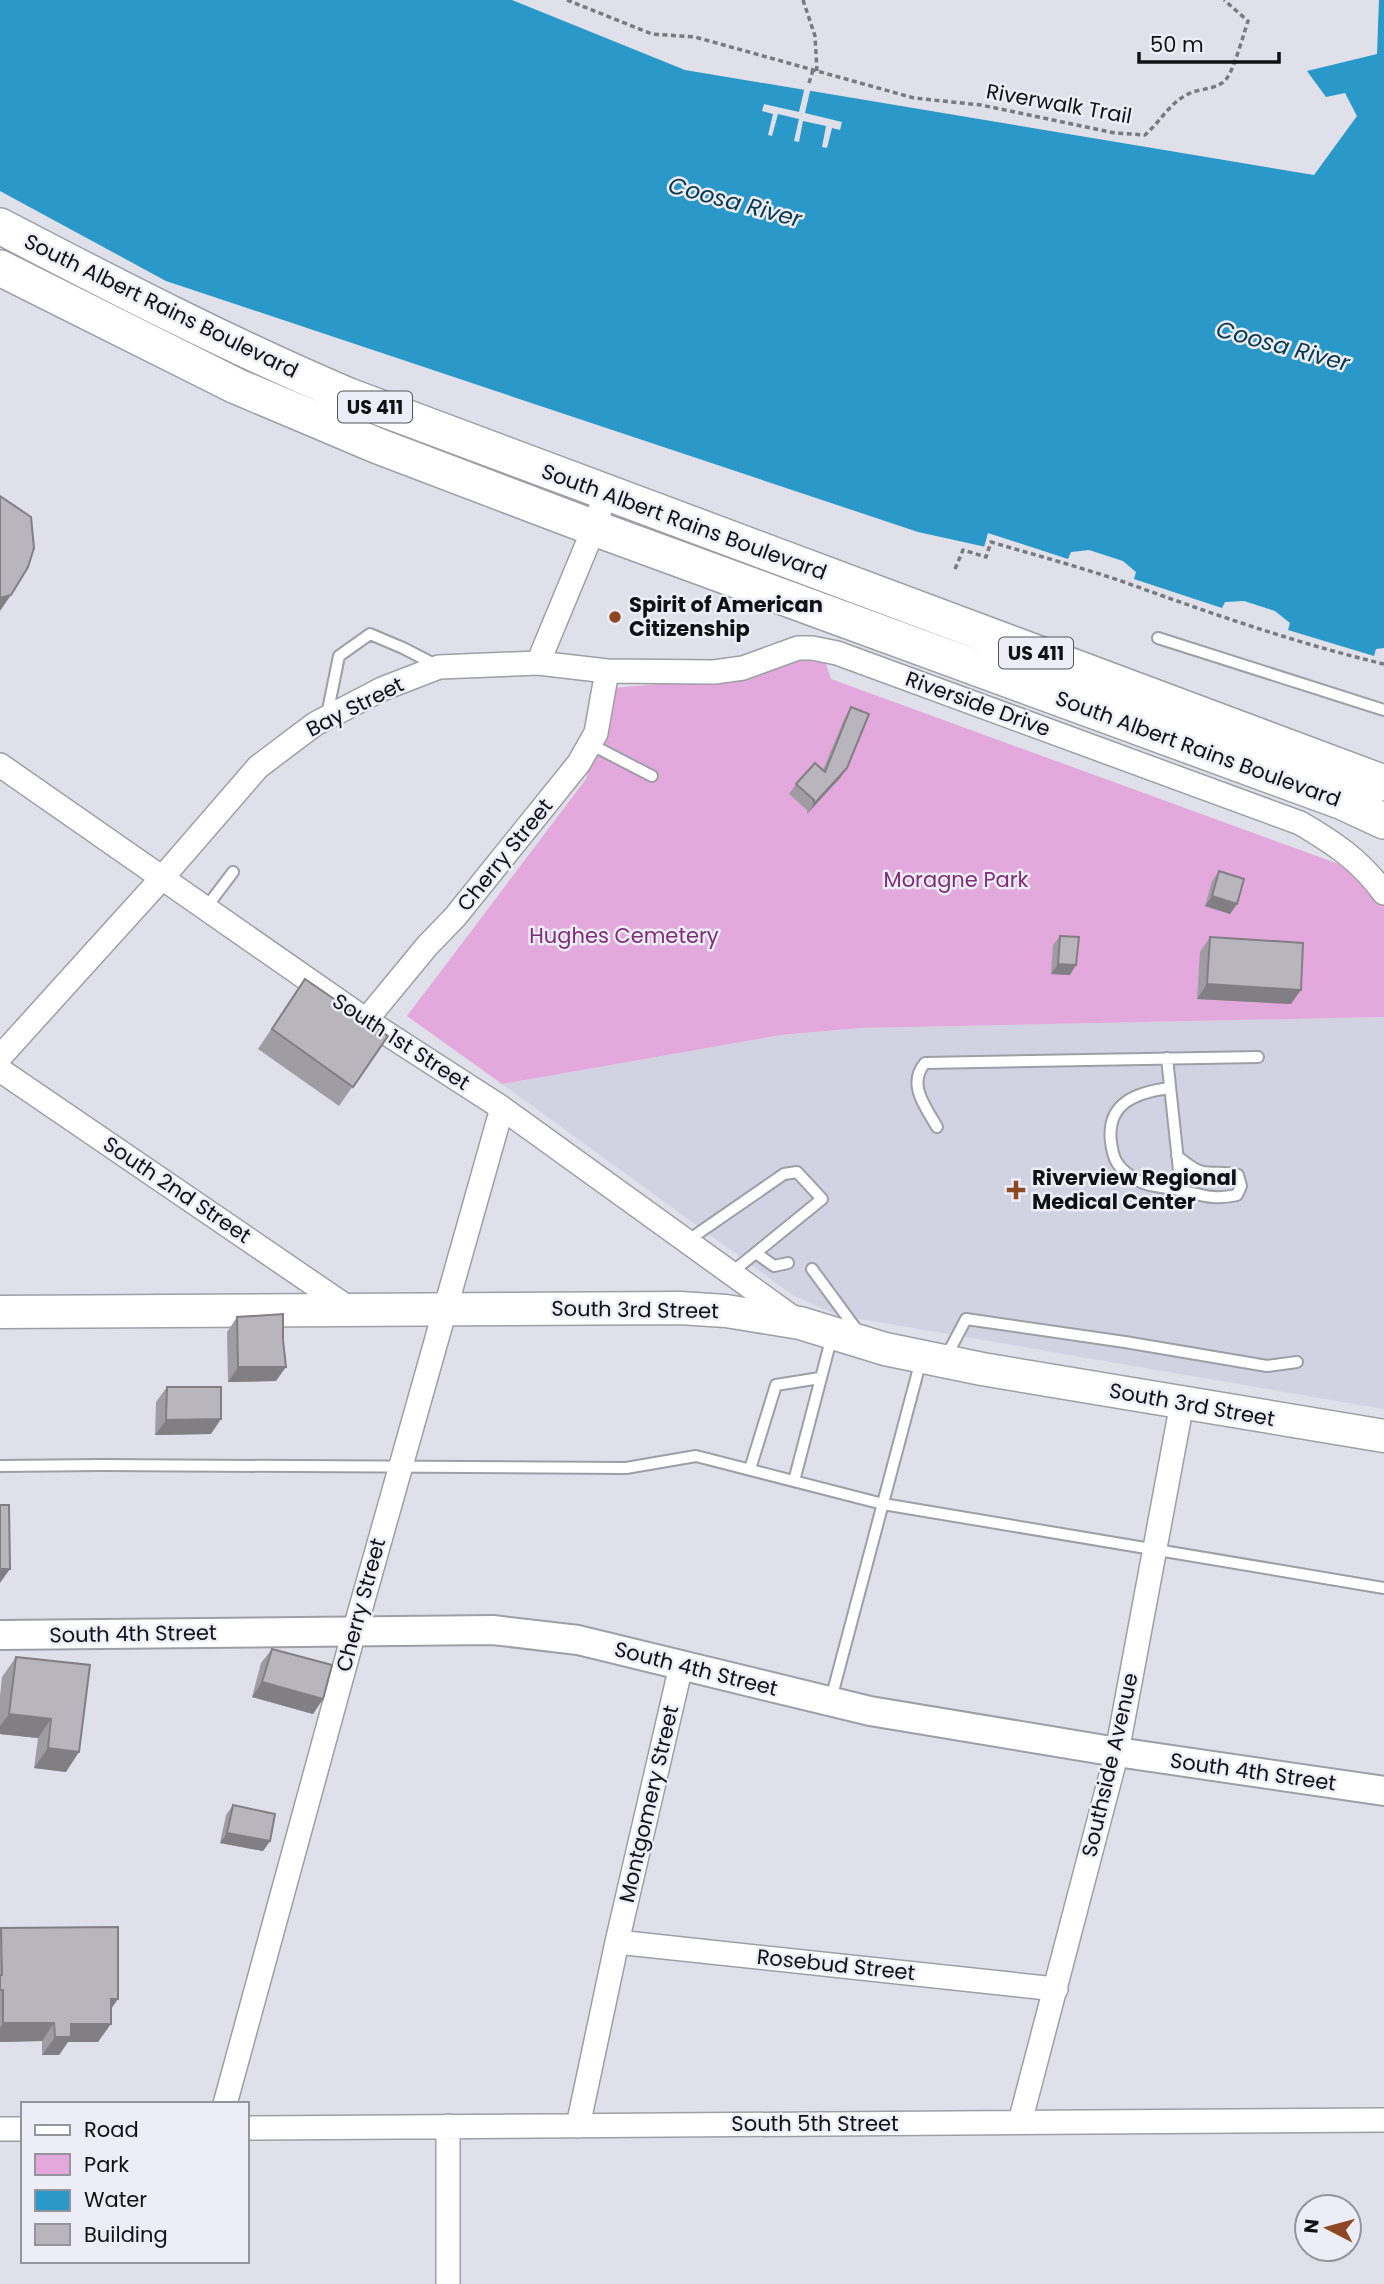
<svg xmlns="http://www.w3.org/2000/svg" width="1384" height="2284" font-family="Poppins,sans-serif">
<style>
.built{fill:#d1d3e3}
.green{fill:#e4a9dc}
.water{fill:#2a98c8}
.pier{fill:#dfe0e9}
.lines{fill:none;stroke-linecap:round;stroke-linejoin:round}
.service-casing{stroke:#9e9ea7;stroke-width:14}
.minor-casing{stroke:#9e9ea7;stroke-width:26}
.tertiary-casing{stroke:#9e9ea7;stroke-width:32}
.secondary-casing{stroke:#9e9ea7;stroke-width:35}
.primary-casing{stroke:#9e9ea7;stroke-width:38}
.path{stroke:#797a80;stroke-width:3.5;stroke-dasharray:5 3.5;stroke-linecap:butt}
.service{stroke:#fff;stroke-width:10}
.minor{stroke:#fff;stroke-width:23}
.tertiary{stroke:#fff;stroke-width:28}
.secondary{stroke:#fff;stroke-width:32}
.primary{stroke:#fff;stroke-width:35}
.wall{fill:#9f9ca3}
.shaded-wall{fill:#827f84}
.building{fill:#b9b5bd;stroke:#827f84;stroke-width:2}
.poi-dot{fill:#8f4824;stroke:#ecedf6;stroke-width:2.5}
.labels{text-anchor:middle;stroke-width:5;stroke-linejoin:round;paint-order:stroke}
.shield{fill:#ecedf6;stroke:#535458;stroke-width:2}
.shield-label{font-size:19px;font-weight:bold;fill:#111215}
.street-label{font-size:21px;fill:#111215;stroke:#ecedf6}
.poi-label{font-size:21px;font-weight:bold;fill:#111215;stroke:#ecedf6;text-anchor:start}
.park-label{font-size:21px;fill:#802d79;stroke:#ecedf6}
.water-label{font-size:23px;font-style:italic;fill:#09384c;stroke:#ecedf6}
</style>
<rect width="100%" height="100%" fill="#dfe0e9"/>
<path class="built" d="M1384 1017V1409L837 1315 794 1296 502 1084 781 1035 860 1028Z"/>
<path class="green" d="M818 657 826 664 831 679 1358 871 1374 889 1384 905V1017L860 1028 781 1035 502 1084 407 1016 586 779 612 688 734 678 779 660Z"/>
<path class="water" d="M0 0H512L685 70 1314 175 1357 116 1345 93 1326 97 1307 71 1377 54 1379 0H1384V670L986 547 918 532 166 281 0 191Z"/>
<path class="pier" d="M805 86 811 87 805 113 842 122 840 130 832 128 827 148 822 147 826 126 803 121 799 142 794 141 799 119 778 114 772 136 768 135 773 114 762 111 764 104 799 112Z
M988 533 1068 559 1071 552 1089 550 1123 561 1136 572 1134 579 1222 608 1225 602 1244 601 1275 611 1290 623 1288 630 1374 656 1376 649 1384 648V673L1319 656 988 549 984 547Z"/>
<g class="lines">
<g class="service-casing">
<path id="service" d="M1158 638 1384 710
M327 715 339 656 370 634 403 648 438 666
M590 744 652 776
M205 909 233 872
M1167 1058 1181 1189
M1170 1088C1138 1092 1106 1102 1111 1142 1113 1159 1117 1167 1132 1177 1149 1189 1166 1186 1184 1191 1205 1196 1215 1200 1237 1195L1241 1186 1238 1175C1225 1171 1215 1174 1203 1172 1193 1170 1185 1162 1177 1156
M937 1127C925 1106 907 1084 925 1063L1258 1057
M687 1241 784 1174 797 1172 822 1199 731 1273
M756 1253 774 1266 788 1263
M812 1269 859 1333
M946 1357 966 1319 1125 1342 1267 1366 1297 1362
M0 1466 102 1465 626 1468 696 1456 883 1504 1384 1588
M750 1469 776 1385 820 1378
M794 1481 832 1336
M831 1699 921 1360"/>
</g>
<g class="minor-casing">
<path id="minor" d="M538 663 594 528 606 492
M0 765 366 1020 502 1108 796 1320
M366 1020 427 946 455 917 579 763 596 733 607 671
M0 1057 162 878 258 767 315 724 382 689 439 667 538 663 607 671 714 672 743 668 798 648H812L837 653 1300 823C1334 843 1360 860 1384 893
M0 1070 353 1311
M617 1942 1056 1989
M225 2104 354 1632 502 1108
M1020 2122 1117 1752 1182 1403
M448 2126V2284
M578 2126 617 1942 681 1666
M247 2128 1384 2120
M0 2129H23"/>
</g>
<g class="tertiary-casing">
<path id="tertiary" d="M0 1635 493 1630 578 1640 870 1711 1117 1752 1384 1791"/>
</g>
<g class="secondary-casing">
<path id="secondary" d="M0 1312 680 1308 726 1311 800 1323 885 1349 982 1369 1384 1436"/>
</g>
<g class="primary-casing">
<path id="primary" d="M0 226C115 286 229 345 349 396L1384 783
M0 268 236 386 378 446 594 528 1343 802 1384 821"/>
</g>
<path class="path" d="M567 0 652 34 695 37 914 98 981 105 1115 133 1145 135C1161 121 1172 99 1193 92 1205 88 1219 89 1227 78 1234 69 1244 33 1248 21L1224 0
M803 0 815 36 817 72
M809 83 813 70
M955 569 963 550 986 557 991 542C1035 555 1080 567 1124 582 1210 613 1295 643 1384 664"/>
<use href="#service" class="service"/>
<use href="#minor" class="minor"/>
<use href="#tertiary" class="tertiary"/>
<use href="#secondary" class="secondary"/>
<use href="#primary" class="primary"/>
</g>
<path class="wall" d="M851 707 847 768 840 778 807 814V810L789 794 796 784 823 770 845 717Z
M1219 871 1237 904 1230 914 1205 906 1212 881Z
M1060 936 1070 975 1051 974 1053 945Z
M1210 937 1291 1004 1197 999 1200 952Z
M305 979 388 1036 339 1106 258 1049Z
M237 1317 276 1381 228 1382 227 1332Z
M167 1387 211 1434 155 1435 156 1402Z
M272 1649 323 1699 313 1714 252 1697 261 1663Z
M16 1657 90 1665 66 1772 34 1768 38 1738 0 1734V1696L2 1677Z
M233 1805 270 1841 263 1851 220 1843 226 1815Z
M1 1928 111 2010 98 2042H68L59 2055H42V2041L0 2042V1930Z"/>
<path class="shaded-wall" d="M11 595 0 611V598Z
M847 768 840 778 807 814 814 804Z
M1212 896 1237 904 1230 914 1205 906Z
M1058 964 1076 965 1070 975 1051 974Z
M1207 984 1301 990 1291 1004 1197 999Z
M238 1367H286L276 1381 228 1382Z
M221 1419 211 1434 155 1435 166 1420Z
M0 1569H10L0 1583Z
M262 1682 323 1699 313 1714 252 1697Z
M9 1714 51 1719 38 1738 0 1734V1726Z
M48 1748 79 1752 66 1772 34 1768Z
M227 1833 270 1841 263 1851 220 1843Z
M111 1999H118L105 2018Z
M3 2023H54L42 2041 0 2042V2028Z
M71 2024H111L98 2042H68L59 2055H42L55 2037Z"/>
<path class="building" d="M0 496 31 517 34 548 28 567 11 595 0 598Z
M851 707 869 714 847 768 814 804V800L796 784 815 763 825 772Z
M1219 871 1244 879 1237 904 1212 896Z
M1060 936 1079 937 1076 965 1058 964Z
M1210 937 1303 943 1301 990 1207 984Z
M305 979 388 1036 353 1087 272 1029Z
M283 1314V1340L286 1367H238L237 1317Z
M167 1387H221V1419L166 1420Z
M0 1505H9L10 1569H0Z
M272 1649 332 1665 323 1699 262 1682Z
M16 1657 90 1665 79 1752 48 1748 51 1719 9 1714Z
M233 1805 275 1814 270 1841 227 1833Z
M118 1927V1999H111V2024H71V2037H55L54 2023H3V1990H0V1975H2L1 1928Z"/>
<g class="poi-dot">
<circle cx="615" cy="617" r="7"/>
<path d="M1012.5 1179.5h7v7h7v7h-7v7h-7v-7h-7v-7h7z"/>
</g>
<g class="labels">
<g class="shield">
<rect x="338" y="391.5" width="74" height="31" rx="5"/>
<rect x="999" y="637.5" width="74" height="31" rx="5"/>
</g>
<g class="shield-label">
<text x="375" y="414">US 411</text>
<text x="1036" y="660">US 411</text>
</g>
<g class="street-label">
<text transform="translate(1059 104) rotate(10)" y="7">Riverwalk Trail</text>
<text transform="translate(161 306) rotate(26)" y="7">South Albert Rains Boulevard</text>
<text transform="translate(684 522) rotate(20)" y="7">South Albert Rains Boulevard</text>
<text transform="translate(978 704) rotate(20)" y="7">Riverside Drive</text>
<text transform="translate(355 707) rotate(-27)" y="7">Bay Street</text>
<text transform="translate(1198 749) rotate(20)" y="7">South Albert Rains Boulevard</text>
<text transform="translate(505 855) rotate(-51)" y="7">Cherry Street</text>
<text transform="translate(401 1042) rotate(33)" y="7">South 1st Street</text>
<text transform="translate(177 1190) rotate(34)" y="7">South 2nd Street</text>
<text transform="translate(635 1310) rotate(1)" y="7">South 3rd Street</text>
<text transform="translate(1192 1405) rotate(10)" y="7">South 3rd Street</text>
<text transform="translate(361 1605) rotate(-75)" y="7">Cherry Street</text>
<text transform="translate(133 1634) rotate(-1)" y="7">South 4th Street</text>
<text transform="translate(696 1669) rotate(14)" y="7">South 4th Street</text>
<text transform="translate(1110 1765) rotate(-77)" y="7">Southside Avenue</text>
<text transform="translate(1253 1772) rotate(8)" y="7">South 4th Street</text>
<text transform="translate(649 1804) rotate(-77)" y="7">Montgomery Street</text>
<text transform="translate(836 1965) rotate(6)" y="7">Rosebud Street</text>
<text x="815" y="2131">South 5th Street</text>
</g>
<g class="poi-label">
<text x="629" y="612">Spirit of American<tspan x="629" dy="24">Citizenship</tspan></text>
<text x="1032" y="1185">Riverview Regional<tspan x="1032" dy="24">Medical Center</tspan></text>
</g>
<g class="park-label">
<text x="956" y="887">Moragne Park</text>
<text x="624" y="943">Hughes Cemetery</text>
</g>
<g class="water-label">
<text transform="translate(735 202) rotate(15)" y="8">Coosa River</text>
<text transform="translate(1283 346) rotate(15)" y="8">Coosa River</text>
</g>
</g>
<rect x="21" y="2102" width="228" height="161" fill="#ecedf6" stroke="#94959c" stroke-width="2"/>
<rect x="35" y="2125" width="35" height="10" fill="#ffffff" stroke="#94959c" stroke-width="2"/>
<text x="84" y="2137" font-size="21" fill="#111215">Road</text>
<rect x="35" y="2154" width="35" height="21" fill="#e4a9dc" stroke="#94959c" stroke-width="2"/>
<text x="84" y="2172" font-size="21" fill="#111215">Park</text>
<rect x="35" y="2190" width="35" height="21" fill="#2a98c8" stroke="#94959c" stroke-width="2"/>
<text x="84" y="2207" font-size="21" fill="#111215">Water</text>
<rect x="35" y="2224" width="35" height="21" fill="#b9b5bd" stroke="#94959c" stroke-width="2"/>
<text x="84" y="2242" font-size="21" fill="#111215">Building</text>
<g transform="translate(1328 2228) rotate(276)"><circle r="33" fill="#ecedf6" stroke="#94959c" stroke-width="2"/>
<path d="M0-5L12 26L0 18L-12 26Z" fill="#8f4824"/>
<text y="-10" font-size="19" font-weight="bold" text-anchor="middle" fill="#111215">N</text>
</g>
<path d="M1139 52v10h140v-10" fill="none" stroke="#111215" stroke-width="3.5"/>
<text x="1150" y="52" font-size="21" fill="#111215" stroke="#ecedf6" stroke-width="5" paint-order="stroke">50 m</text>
</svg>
